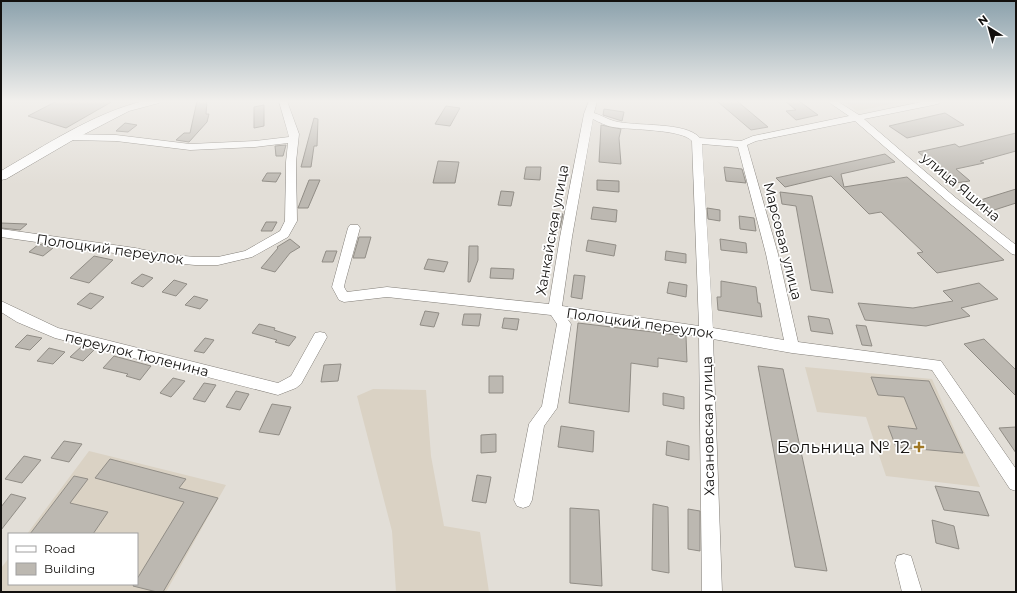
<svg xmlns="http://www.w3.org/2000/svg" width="1017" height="593" font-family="Montserrat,sans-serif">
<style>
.built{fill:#dad2c4}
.building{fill:#bcb8b1;stroke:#918d86}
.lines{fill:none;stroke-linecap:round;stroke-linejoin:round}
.minor-casing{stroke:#827e78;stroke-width:1}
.tertiary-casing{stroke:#827e78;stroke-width:1}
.minor{fill:#fff;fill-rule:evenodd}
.tertiary{fill:#fff;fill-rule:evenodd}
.poi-dot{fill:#9f7725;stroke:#fff;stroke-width:1.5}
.labels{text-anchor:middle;stroke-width:3.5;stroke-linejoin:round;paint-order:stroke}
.street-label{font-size:14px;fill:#12100e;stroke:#fff}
.near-poi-label{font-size:17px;fill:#12100e;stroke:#fff;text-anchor:end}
</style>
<rect width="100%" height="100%" fill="#e2ded7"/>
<path class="built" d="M843 101H905L857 111Z
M805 367 932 379 980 487 886 476 866 417 817 412Z
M373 389 426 390 431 456 444 526 480 532 489 592H396L392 531 357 396Z
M89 451 226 485 166 592H1V568L9 558V584H137V534H27Z"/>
<path class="building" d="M57 101H113L66 128 28 116Z
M197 101H207L206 114H209L207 122 189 142 176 140 184 133H190Z
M717 101H737L768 127 751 130Z
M785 101H799L818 115 796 120 786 111 796 110Z
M264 105V126L254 128V107Z
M446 106 460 108 450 126 435 124Z
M604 109 624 112 622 121 603 115Z
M945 113 964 125 907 138 889 126Z
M314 118 318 119 317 146H314L311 167H301Z
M125 123 137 125 128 132 116 131Z
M601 125 621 129 619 138 621 164 599 162Z
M1016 133V151L980 161 984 163 956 169 970 181 955 183 918 152 955 144 959 147Z
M286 145 283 156H276L275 146Z
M885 154 895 162 841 174 844 187 907 177 1004 260 937 273 917 253 923 252 881 212 869 214 831 176 785 187 776 178Z
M438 161 459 162 455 183H433Z
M526 167H541L540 180 524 179Z
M724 167 742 169 746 183 726 181Z
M267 173H281L276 182 262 181Z
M309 180H320L308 208H298Z
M597 180 619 181V192L597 190Z
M1016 189V203L988 212 974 202Z
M501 191 514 192 511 206 498 205Z
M780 192 812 196 833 293 811 290 796 206 782 204Z
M593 207 617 210 616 222 591 219Z
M707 208 720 210V221L708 219Z
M554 213 563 214 560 228 551 227Z
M739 216 754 218 756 231 740 229Z
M266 222H277L272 231H261Z
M1 223 27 224 20 230 1 228Z
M359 237H371L365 258H353Z
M290 239 300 247 290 253 275 272 261 268 278 248 277 247Z
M720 239 746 243 747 253 721 250Z
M588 240 616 245 614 256 586 251Z
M39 244 53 248 43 256 29 252Z
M469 246H478V260L470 282H468Z
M326 251H337L333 262H322Z
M666 251 686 254V263L665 260Z
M94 256 113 260 89 283 70 278Z
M428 259 448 262 444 272 424 269Z
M491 268 514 269 513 279 490 278Z
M142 274 153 278 143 287 131 283Z
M574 275 585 276 582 299 571 297Z
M174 280 187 284 176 296 162 292Z
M721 281 756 287 758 303H760L762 317 718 310 717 297H721Z
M669 282 687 285 686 297 667 293Z
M979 283 998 299 961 308 970 316 926 326 865 320 858 303 913 308 953 301 943 291Z
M90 293 104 297 91 309 77 304Z
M194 296 208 300 200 309 185 305Z
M425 311 439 313 434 327 420 325Z
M464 314H481L479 326 462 325Z
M808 316 829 319 833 334 811 331Z
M504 318 519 319 517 330 502 328Z
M578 323 686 336 687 362 658 358V367L631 363 629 412 569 403Z
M259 324 275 328 274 330 296 337 289 346 275 342 277 340 252 333Z
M856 325 866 326 872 346 862 345Z
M27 335 42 338 30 350 15 347Z
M205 338 214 340 204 353 194 351Z
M984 339 1016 370V396L964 344Z
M82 346 94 350 83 361 70 357Z
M49 348 65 352 53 364 37 361Z
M114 356 125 359 151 366 140 380 126 376 128 374 103 368Z
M341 364 338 381 321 382 324 365Z
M758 366 783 369 827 571 795 567Z
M489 376H503V393H489Z
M871 377 929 381 963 453 896 447 888 426 917 429 904 397 878 395Z
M173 378 185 381 171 397 160 393Z
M204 383 216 385 205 402 193 399Z
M236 391 249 394 240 410 226 407Z
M663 393 684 397V409L663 405Z
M272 404 291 407 279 435 259 432Z
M561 426 594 431 593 452 558 447Z
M1016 427V453L999 428Z
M496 434V452L481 453V435Z
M64 441 82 444 69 462 51 458Z
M667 441 689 446V460L666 455Z
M24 456 41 460 22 483 5 479Z
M110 459 186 479 179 488 218 498 163 592H157L133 586 134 584H137V579L184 502 95 478Z
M477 475 491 477 486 503 472 501Z
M74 476 88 479 70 503 108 512 93 534H30Z
M935 486 979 492 989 516 944 510Z
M11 494 26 498 1 530V507Z
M653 504 668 507 669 573 652 570Z
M570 508 599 510 602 586 570 583Z
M688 509 700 511V551L688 549Z
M932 520 954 526 959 549 936 543Z"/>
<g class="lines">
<g class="minor-casing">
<path id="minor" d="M279 101H287L299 134 296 162 297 221 288 237 252 257 218 265H195L163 262 135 256 1 237V229L135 248 163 254 195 257H218L245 251 280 231 285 221 286 162 288 143 255 147 190 150 116 141 69 140 64 137 69 134 116 135 190 144 255 141 289 137Z
M589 101H597L594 113C601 115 607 119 614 121 635 127 686 121 700 138L741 141 753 136 849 116 827 101H837L859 115 926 101H942L938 104 864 119 956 198 1016 245V255L1012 254 948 202 855 121 756 141 747 145 778 254 798 342 941 361 1016 469V491L1010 489 932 370 792 353 713 339 722 592H702L699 336 566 317 571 324 557 408 544 426 532 500 529 506 523 508 517 506 514 500 529 424 542 406 557 324 551 315 387 297 344 302 339 300 332 287 348 228 350 225H358L360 228 345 282 344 287 347 292 387 287 549 304 560 237 584 114ZM593 119C599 122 606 126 613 127 630 130 682 129 692 141L699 326 562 306 572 237ZM702 144 738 147 766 254 784 340 713 328Z
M1 301 58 328 278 383 291 376 315 333 320 332 325 333 327 337 301 384 296 388 278 395 55 338 17 322 1 312Z
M904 554 911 556 922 592H902L895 563 897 556Z"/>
</g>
<g class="tertiary-casing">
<path id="tertiary" d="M143 101H161L159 103 129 111 73 140 6 179 1 180V171C46 145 92 114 143 101Z"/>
</g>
<use href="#minor" class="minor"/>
<use href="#tertiary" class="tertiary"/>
</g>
<linearGradient id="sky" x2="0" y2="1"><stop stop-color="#8ba1ac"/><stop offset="0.55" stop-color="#f2f0ed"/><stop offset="1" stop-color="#f2f0ed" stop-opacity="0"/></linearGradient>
<rect width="1017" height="184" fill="url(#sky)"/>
<path class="poi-dot" d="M917 441h4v4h4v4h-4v4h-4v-4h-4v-4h4z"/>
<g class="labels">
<g class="street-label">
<text transform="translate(961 187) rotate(40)" y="5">улица Яшина</text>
<text transform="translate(552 230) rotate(-80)" y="5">Ханкайская улица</text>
<text transform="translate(783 241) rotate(76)" y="5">Марсовая улица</text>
<text transform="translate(110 249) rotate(8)" y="5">Полоцкий переулок</text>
<text transform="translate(640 323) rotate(8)" y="5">Полоцкий переулок</text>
<text transform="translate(137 354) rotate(14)" y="5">переулок Тюленина</text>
<text transform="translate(708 426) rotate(-91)" y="5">Хасановская улица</text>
</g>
<g class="near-poi-label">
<text x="910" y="453">Больница № 12</text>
</g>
</g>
<rect width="1017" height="593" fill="none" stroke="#12100e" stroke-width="4"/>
<rect x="8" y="533" width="130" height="52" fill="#ffffff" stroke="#a09f9f"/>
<rect x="16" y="546" width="20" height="6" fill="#ffffff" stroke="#a09f9f"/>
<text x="44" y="553" font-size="12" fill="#12100e">Road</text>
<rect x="16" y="563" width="20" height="12" fill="#bcb8b1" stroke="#a09f9f"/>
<text x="44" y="573" font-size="12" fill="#12100e">Building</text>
<g transform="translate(989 28) rotate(323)" stroke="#ffffff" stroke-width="3" paint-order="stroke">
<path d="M0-3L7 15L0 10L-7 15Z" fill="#12100e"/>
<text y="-6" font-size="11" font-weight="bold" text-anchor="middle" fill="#12100e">N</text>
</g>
</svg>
